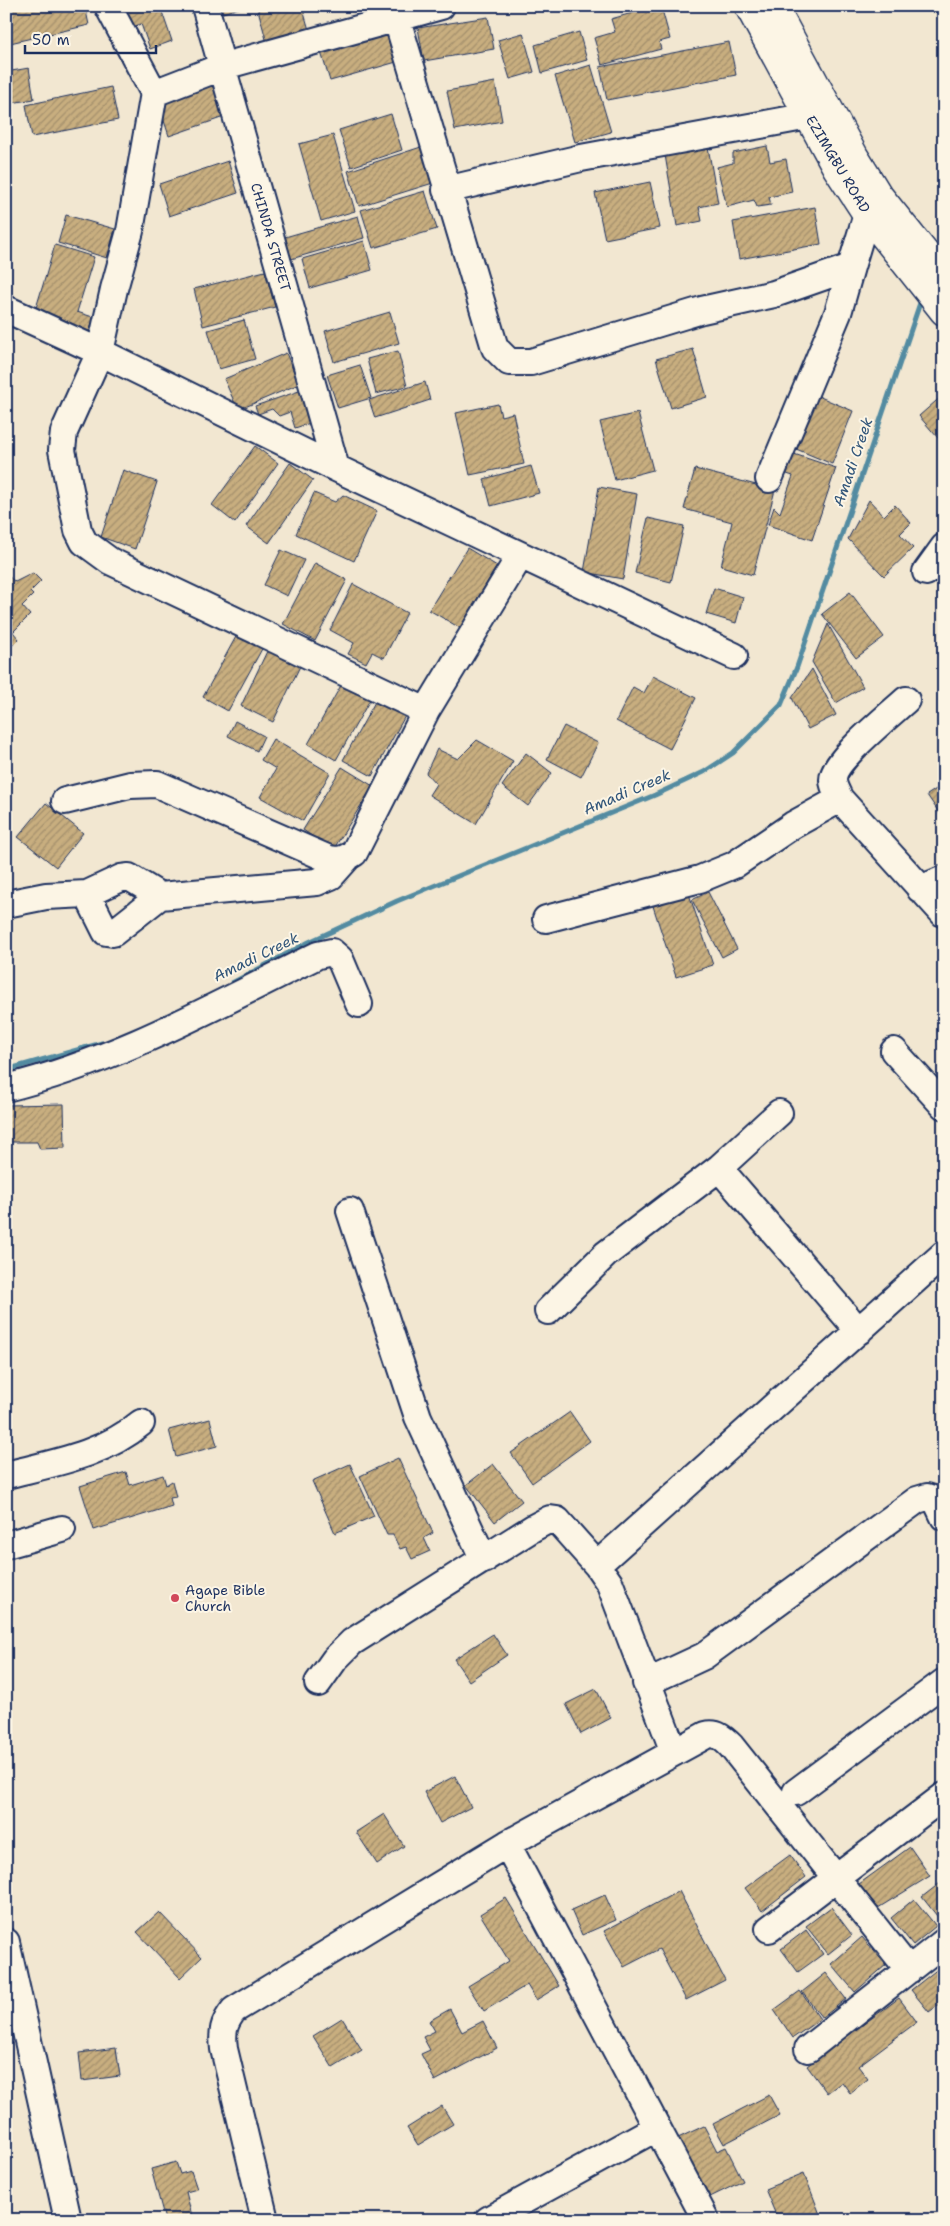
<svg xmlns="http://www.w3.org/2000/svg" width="950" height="2226" font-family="'Shantell Sans',sans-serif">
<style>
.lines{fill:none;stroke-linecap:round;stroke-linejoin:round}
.stream{stroke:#528ba1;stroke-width:5}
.building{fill:url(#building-hatch);stroke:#1b2f5e}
.minor-casing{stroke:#1b2f5e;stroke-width:30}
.major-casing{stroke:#1b2f5e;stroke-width:31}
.minor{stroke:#fcf5e5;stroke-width:26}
.major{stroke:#fcf5e5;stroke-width:28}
.poi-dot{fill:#d1495b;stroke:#fcf5e5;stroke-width:2}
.labels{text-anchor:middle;stroke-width:4;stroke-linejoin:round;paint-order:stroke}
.street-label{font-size:14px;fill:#1b2f5e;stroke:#fcf5e5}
.poi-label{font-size:14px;fill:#1b2f5e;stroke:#fcf5e5;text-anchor:start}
.water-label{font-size:15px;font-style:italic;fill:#32567a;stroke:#fcf5e5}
</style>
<defs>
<pattern id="building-hatch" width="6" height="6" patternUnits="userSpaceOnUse" patternTransform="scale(1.25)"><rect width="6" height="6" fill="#c8ae7f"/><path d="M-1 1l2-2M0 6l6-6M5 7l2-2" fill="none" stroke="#a28e6b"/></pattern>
</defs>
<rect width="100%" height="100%" fill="#f2e7d1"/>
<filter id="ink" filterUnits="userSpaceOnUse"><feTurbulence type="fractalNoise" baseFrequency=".02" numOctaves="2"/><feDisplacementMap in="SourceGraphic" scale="10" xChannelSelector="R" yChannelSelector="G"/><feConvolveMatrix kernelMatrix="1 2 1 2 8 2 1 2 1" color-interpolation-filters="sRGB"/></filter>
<g filter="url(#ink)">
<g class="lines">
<path class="stream" d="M937 254 944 233
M232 983 309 942 397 901 655 795 704 772 733 753 781 705 797 667 922 297
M6 1070 102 1043"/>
</g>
<path class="building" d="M6 6H85L89 25 10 43 6 26Z
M126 6H160L172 41 150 49 141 24 129 28 123 9Z
M221 6H245L223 13Z
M257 6H302L309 30 267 43Z
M657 6H661L670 39 659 42 661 49 602 65 594 38 615 32 611 19Z
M488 17 494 49 424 61 418 28Z
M391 29 400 61 330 81 320 49Z
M579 32 587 60 542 73 535 45Z
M523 33 534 72 510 79 498 40Z
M729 42 736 75 607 100 600 67Z
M591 65 611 132 575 142 555 76Z
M29 68 34 99 6 104V72Z
M495 82 502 121 455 130 447 91Z
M212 84 224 117 169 136 158 102Z
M111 87 118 120 32 137 26 105Z
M391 114 402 150 351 167 339 130Z
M333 135 355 211 321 221 299 144Z
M767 146 770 162 786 159 792 192 769 197 771 205 757 207 754 200 727 207 717 167 733 163V153Z
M421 147 433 183 359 206 348 171Z
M708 147 718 203 699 207 702 221 677 226 665 155Z
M228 161 238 193 169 216 159 184Z
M650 182 660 228 605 239 595 193Z
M425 191 437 229 373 248 361 210Z
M815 207 821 244 739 259 733 222Z
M66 215 115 229 107 258 58 243Z
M358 216 364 238 291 259 285 237Z
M364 241 372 270 310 288 302 259Z
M55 245 94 257 77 312 96 318 90 336 33 318Z
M265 271 275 307 203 326 194 289Z
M390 312 399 343 334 362 325 331Z
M244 320 255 359 219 369 208 330Z
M693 349 707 397 671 408 656 359Z
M398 351 407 386 376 394 367 359Z
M286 353 299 384 238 410 224 379Z
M360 365 371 398 338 408 327 375Z
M425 382 430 400 375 418 369 400Z
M302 390 313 422 295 428 290 412 279 416 272 409 258 414 255 406Z
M944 394V445L919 416Z
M818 396 853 411 832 464 789 446Z
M498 404 501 416 513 413 524 464 470 475 456 413Z
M638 413 653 470 615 480 600 422Z
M255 446 278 463 235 523 212 505Z
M788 452 836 468 812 540 768 525 774 507 780 513 793 476 781 472Z
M290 463 313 480 269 543 246 526Z
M531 466 539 493 491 506 484 479Z
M695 469 775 490 753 575 721 566 732 522 684 509Z
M123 470 157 482 135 549 101 537Z
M599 487 637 494 623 579 584 572Z
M314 493 335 502 343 495 377 511 354 561 296 534Z
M869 500 884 516 895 505 911 523 900 534 913 548 884 576 848 539Z
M648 518 684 526 671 582 635 573Z
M467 548 497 566 460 628 429 610Z
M281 550 304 560 287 596 264 585Z
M315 563 347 580 315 641 283 624Z
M33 573 41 581 30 592 33 595 22 606 30 615 13 632 19 639 6 652V574L15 582Z
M353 584 407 613 384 658 372 652 366 663 348 654 354 643 330 630Z
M714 588 743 597 736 623 706 614Z
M850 592 884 637 856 658 822 614Z
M828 624 863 687 836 703 812 662Z
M238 633 263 647 228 711 203 697Z
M269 647 301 664 273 722 241 706Z
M812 669 836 715 808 729 792 698Z
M653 676 696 698 670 749 616 721 633 687 644 693Z
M344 680 372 696 336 760 308 744Z
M376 700 405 716 372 776 343 760Z
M235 721 264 736 257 751 228 736Z
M564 726 598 743 581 777 547 759Z
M273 739 330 773 303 821 260 797 276 769 261 760Z
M477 740 513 761 476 824 429 795 436 784 426 773 437 749 458 759Z
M526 753 552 773 528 806 502 786Z
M342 767 373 786 333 850 303 830Z
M944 784V820L927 795Z
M46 803 83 833 56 867 18 837Z
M708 892 737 949 722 957 692 900Z
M689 894 713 965 676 977 653 906Z
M64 1104 65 1148 40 1149 37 1142H6V1105Z
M570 1412 590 1441 532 1483 511 1453Z
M210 1419 217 1446 176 1457 169 1430Z
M398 1458 433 1533 424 1538 430 1551 412 1559 406 1547 400 1549 393 1535H387L360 1476Z
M350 1464 374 1516 335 1533 312 1481Z
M493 1464 522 1501 495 1522 466 1485Z
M126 1472 130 1485 163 1475 166 1485 172 1481 176 1497 170 1498 172 1506 94 1530 80 1486Z
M493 1634 507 1655 469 1681 454 1659Z
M596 1689 611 1718 581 1734 566 1704Z
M455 1776 471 1807 440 1823 424 1792Z
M384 1814 404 1846 377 1864 356 1832Z
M910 1847 930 1876 878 1908 859 1884Z
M790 1855 806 1877 762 1911 745 1888Z
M944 1880V1919L941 1921 922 1897Z
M679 1891 725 1980 686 2000 659 1949 624 1967 604 1931Z
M605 1895 616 1920 582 1935 571 1910Z
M506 1898 559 1986 536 2000 527 1985 484 2011 468 1986 509 1961 480 1914Z
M914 1899 936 1926 913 1945 891 1918Z
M831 1907 852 1935 828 1954 806 1926Z
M159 1912 202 1957 180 1978 137 1932Z
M806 1930 823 1954 798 1972 781 1949Z
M862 1937 886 1965 855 1992 831 1964Z
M944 1964V2001L929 2012 911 1990Z
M826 1973 846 1999 822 2018 802 1992Z
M800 1991 820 2019 793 2038 774 2010Z
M899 1998 917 2022 858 2066 868 2079 850 2093 842 2082 827 2093 807 2066Z
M450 2009 462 2032 483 2021 497 2048 435 2081 421 2054 430 2050 423 2037 435 2031 429 2021Z
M342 2018 362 2050 333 2068 313 2036Z
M116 2048 120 2076 82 2081 79 2053Z
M769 2095 780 2115 724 2144 713 2124Z
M442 2106 453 2124 418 2145 407 2128Z
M704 2126 717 2151 726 2147 743 2181 708 2198 678 2138Z
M176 2162 180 2174 191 2171 197 2189 186 2192 193 2220H165L151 2169Z
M804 2173 821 2217 813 2220H778L765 2189Z"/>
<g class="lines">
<g class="minor-casing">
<path id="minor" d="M108 6 154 93
M205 6 336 468
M393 6 495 348 509 362H531L702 310 774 294 851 267 867 214
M446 190 581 158 809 116
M6 309 100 352 336 468 734 656
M769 479 838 313 851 267
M926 572 944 547
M906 700C891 714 832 761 833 780 833 786 837 793 840 799L944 914
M426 711 110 561 84 542 78 530 62 450 64 432 100 352 114 289 130 231 154 93 224 66 441 6
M65 801 130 785 157 784 329 859C339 861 345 859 354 853L426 711 520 556
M920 889 944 879
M87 894 106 932 113 933 160 896
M6 904 46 896 87 894 121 878 129 877 160 896 317 882 331 876 347 858
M546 919 700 879 734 865 793 825 840 799
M894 1051 944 1106
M6 1088C117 1061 216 1005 318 955L332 952 340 959 359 1004
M719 1168 859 1331
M350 1211 418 1417 484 1560
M548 1311 606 1254 719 1168 779 1113
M6 1475C53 1463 103 1455 141 1423
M6 1545 62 1529
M597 1565 944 1254
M318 1683 335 1659 352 1642 533 1528 550 1519 557 1520 597 1565 610 1584 674 1752
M646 1683 704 1656 917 1500 927 1497 936 1500 944 1517
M796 1792 944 1682
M507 1844 706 2220
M769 1929 944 1796
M6 1942 68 2220
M808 2049 944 1942
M265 2220 224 2049C222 2033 223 2023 234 2010L507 1844 706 1735C717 1732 724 1739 731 1746L909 1970
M488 2220 656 2128"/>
</g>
<g class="major-casing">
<path id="major" d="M749 6 837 168 867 214 944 311
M773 6 854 156 878 195 944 277"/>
</g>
<use href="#minor" class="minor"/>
<use href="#major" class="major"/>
</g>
</g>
<circle class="poi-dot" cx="175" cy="1598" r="5"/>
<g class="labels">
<g class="street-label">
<text transform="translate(838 164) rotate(59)" y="5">EZIMGBU ROAD</text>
<text transform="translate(271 237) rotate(74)" y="5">CHINDA STREET</text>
</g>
<g class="poi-label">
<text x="185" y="1595">Agape Bible<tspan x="185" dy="16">Church</tspan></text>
</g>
<g class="water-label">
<text transform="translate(853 462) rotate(-71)" y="5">Amadi Creek</text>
<text transform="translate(627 792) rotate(-23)" y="5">Amadi Creek</text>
<text transform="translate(256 957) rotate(-26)" y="5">Amadi Creek</text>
</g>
</g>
<rect width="950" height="2226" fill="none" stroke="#fcf5e5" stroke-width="25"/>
<rect x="12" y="12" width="925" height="2201" fill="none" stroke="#1b2f5e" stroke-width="2" filter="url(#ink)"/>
<path d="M25 45v8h131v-8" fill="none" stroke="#1b2f5e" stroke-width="2.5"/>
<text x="32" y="45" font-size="15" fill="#1b2f5e" stroke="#fcf5e5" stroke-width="4" paint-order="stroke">50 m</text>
</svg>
